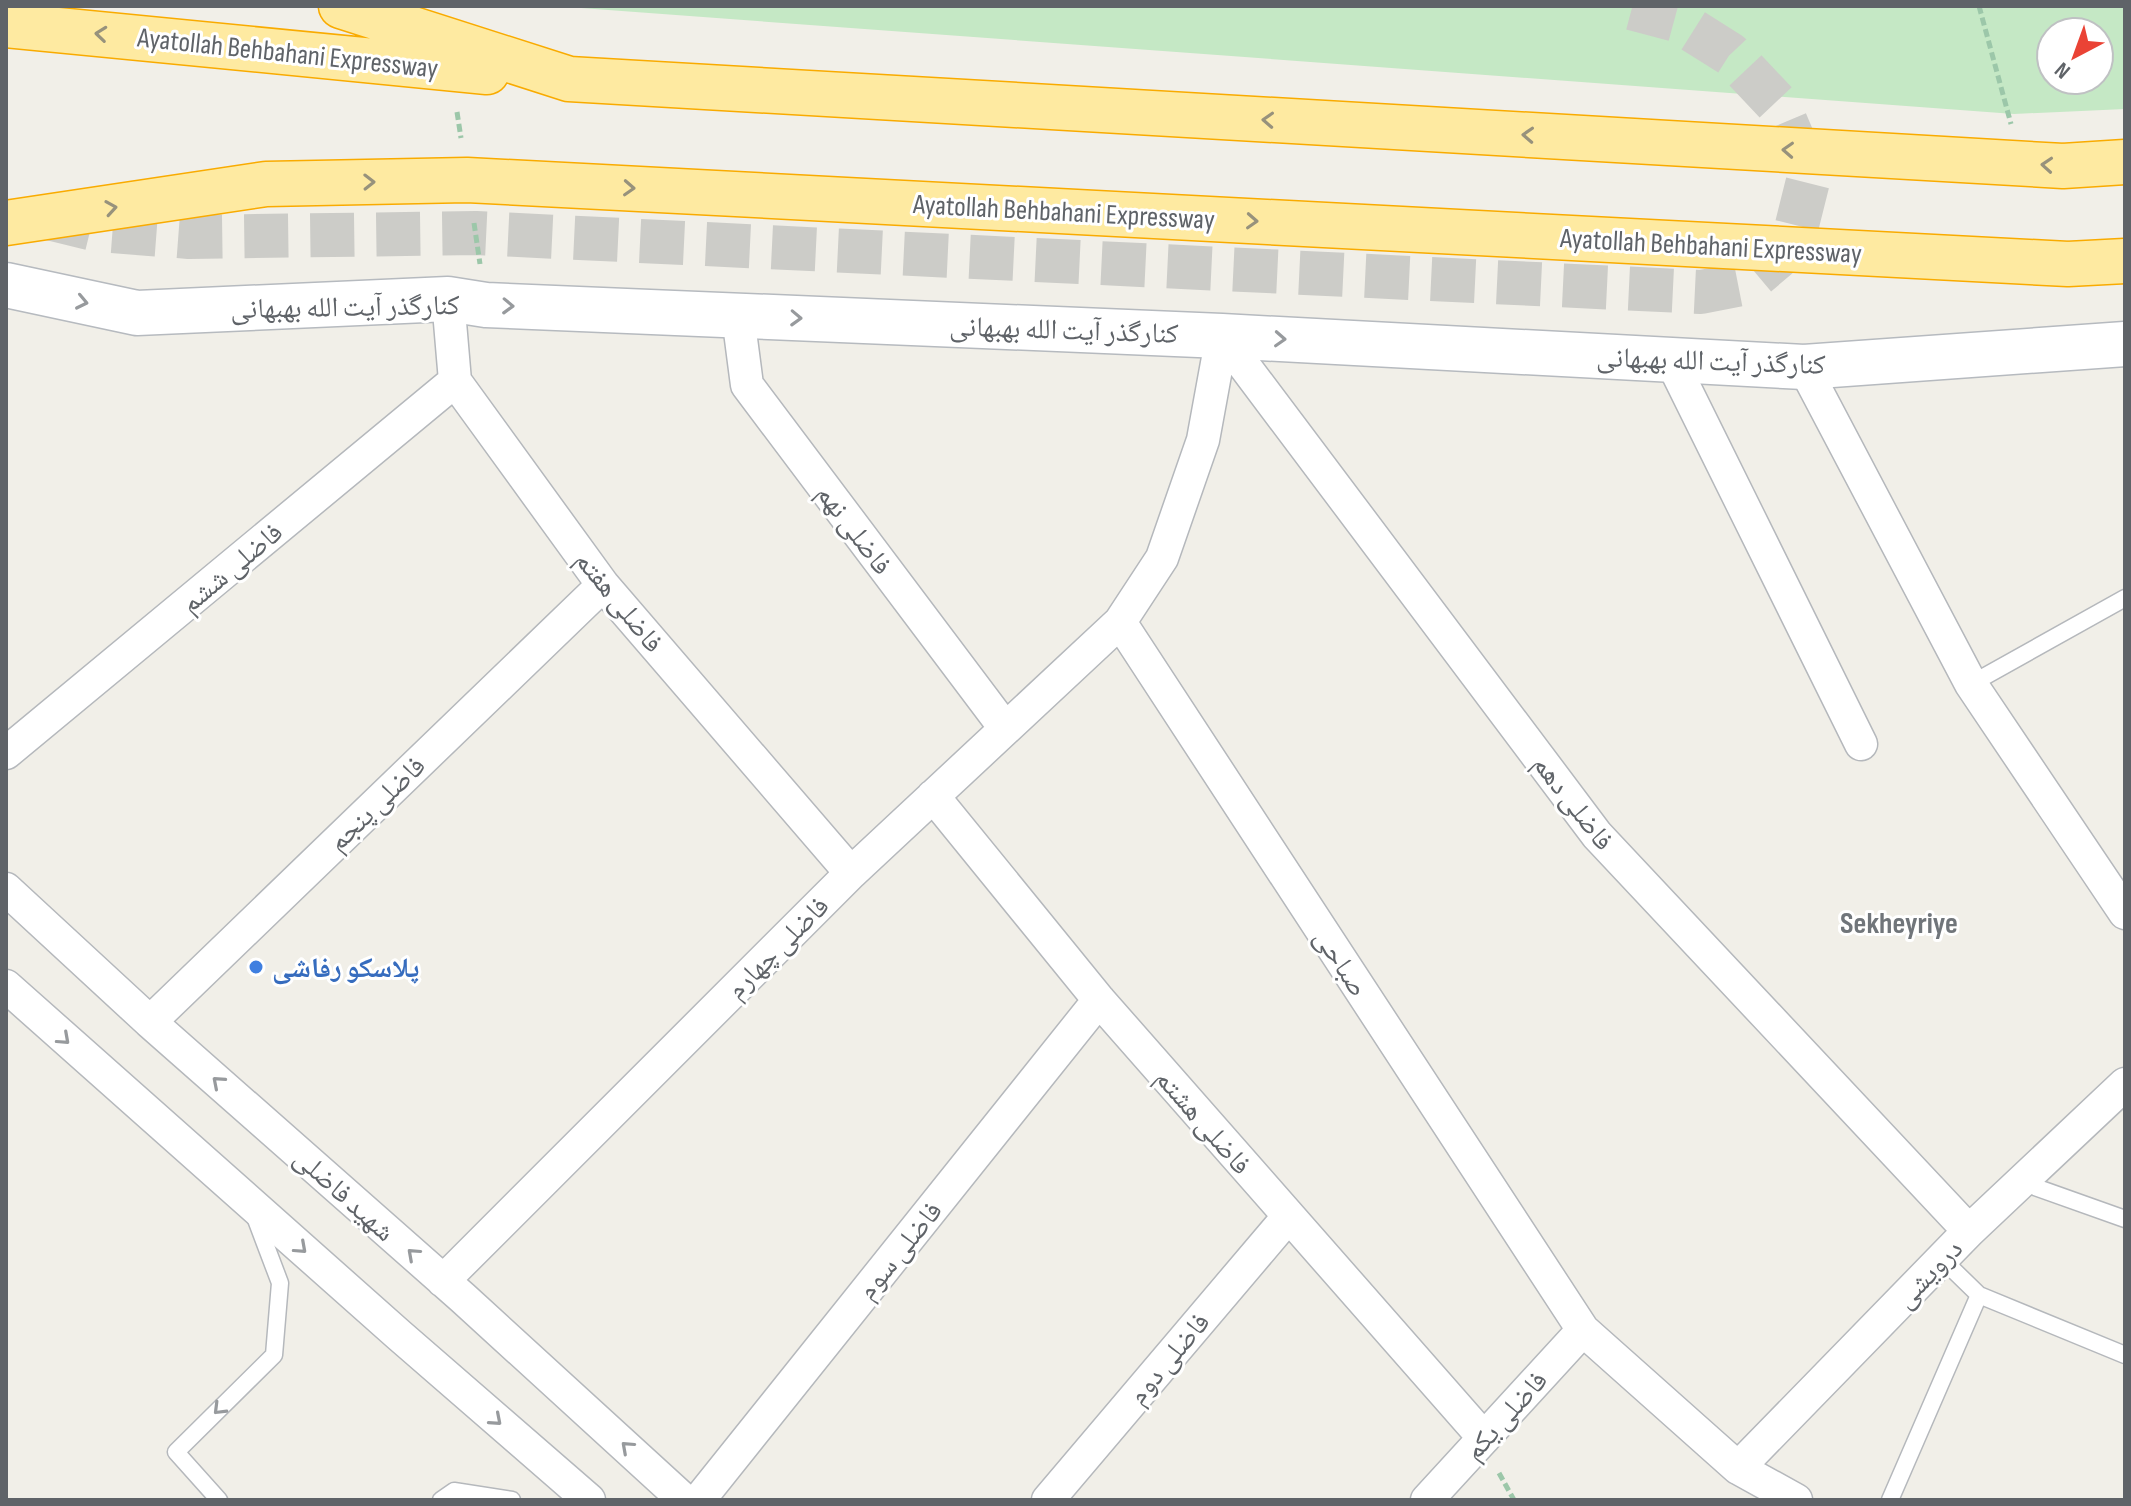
<svg xmlns="http://www.w3.org/2000/svg" width="2131" height="1506" font-family="'Sofia Sans Condensed','Noto Naskh Arabic',sans-serif">
<style>
.green{fill:#c5e8c5;fill-rule:evenodd}
.lines{fill:none;stroke-linecap:round;stroke-linejoin:round}
.trunk-tunnel{stroke:#ccccc8;stroke-width:44;stroke-dasharray:44 22;stroke-linecap:butt}
.service-casing{stroke:#b5b8bc;stroke-width:19}
.minor-casing{stroke:#b5b8bc;stroke-width:35}
.secondary-casing{stroke:#b6babf;stroke-width:47}
.trunk-casing{stroke:#f9ab00;stroke-width:47}
.path{stroke:#9cc7a9;stroke-width:5;stroke-dasharray:8 4;stroke-linecap:butt}
.service{stroke:#fff;stroke-width:16}
.minor{stroke:#fff;stroke-width:32}
.secondary{stroke:#fff;stroke-width:44}
.trunk{stroke:#feeaa1;stroke-width:44}
.oneway{stroke:#97927c}
.oneway2{stroke:#979a9d}
.shop-dot{fill:#3f7fe0;stroke:#fff;stroke-width:3}
.labels{text-anchor:middle;stroke-width:6;stroke-linejoin:round;paint-order:stroke}
.street-label{font-size:28px;fill:#5f6368;stroke:#fff}
.shop-label{font-size:28px;font-weight:bold;fill:#366cbe;stroke:#fff;text-anchor:start}
.neighbourhood-label{font-size:30px;font-weight:bold;fill:#70757a;stroke:#fff}
</style>
<rect width="100%" height="100%" fill="#f1efe8"/>
<path class="green" d="M554 6H2125V109L2014 114ZM2051 32H2099V80H2051Z"/>
<g class="lines">
<path class="trunk-tunnel" d="M48 218 97 230 189 237 476 233 1701 292 1747 283 1792 245 1809 177 1779 106 1730 54 1676 20 1624 6"/>
<g class="service-casing">
<path id="service" d="M1971 684 2125 598
M2021 1182 2125 1219
M1942 1259 1979 1295
M219 1500 176 1452 274 1355 280 1283 255 1217
M441 1500 454 1491 512 1500
M1890 1500 1979 1295 2125 1355"/>
</g>
<g class="minor-casing">
<path id="minor" d="M448 299 455 381 603 585 851 873
M738 316 747 385 1005 728
M1222 336 1203 440 1162 558 1120 622 1583 1330 1738 1468 1796 1500
M1222 336 1597 835 1969 1231
M1671 360 1861 744
M1804 367 1971 684 2125 913
M6 753 455 381
M933 796 1099 1000 1484 1438
M6 889 150 1022 463 1298 684 1500
M6 986 399 1335 589 1500
M150 1022 603 585
M443 1281 851 873 1120 622
M1738 1468 1969 1231 2125 1084
M699 1500 1099 1000
M1048 1500 1288 1217
M1427 1500 1583 1330"/>
</g>
<g class="secondary-casing">
<path id="secondary" d="M6 285 137 313 448 299 486 305 1222 336 1804 367 2125 344"/>
</g>
<g class="trunk-casing">
<path id="trunk" d="M341 6 569 79 2063 166 2125 162
M6 25 487 72
M6 223 266 184 467 180 2068 264 2125 261"/>
</g>
<path class="path" d="M1979 6 2011 124
M457 112 461 138
M474 223 480 264
M1499 1473 1514 1500"/>
<use href="#service" class="service"/>
<use href="#minor" class="minor"/>
<use href="#secondary" class="secondary"/>
<use href="#trunk" class="trunk"/>
</g>
<defs><path id="oneway-chevron" d="M-2-3.5L2.5 0L-2 3.5" fill="none" stroke-width="1.6" stroke-linecap="round" stroke-linejoin="round" transform="scale(2)"/></defs>
<g class="oneway">
<use href="#oneway-chevron" transform="translate(101 34) rotate(-174)"/>
<use href="#oneway-chevron" transform="translate(1268 120) rotate(-177)"/>
<use href="#oneway-chevron" transform="translate(1528 135) rotate(-177)"/>
<use href="#oneway-chevron" transform="translate(1788 150) rotate(-177)"/>
<use href="#oneway-chevron" transform="translate(2047 165) rotate(-176)"/>
<use href="#oneway-chevron" transform="translate(369 182) rotate(-1)"/>
<use href="#oneway-chevron" transform="translate(629 188) rotate(3)"/>
<use href="#oneway-chevron" transform="translate(111 208) rotate(-9)"/>
<use href="#oneway-chevron" transform="translate(1252 221) rotate(3)"/>
</g>
<g class="oneway2">
<use href="#oneway-chevron" transform="translate(82 302) rotate(12)"/>
<use href="#oneway-chevron" transform="translate(508 306) rotate(2)"/>
<use href="#oneway-chevron" transform="translate(796 318) rotate(2)"/>
<use href="#oneway-chevron" transform="translate(1280 339) rotate(3)"/>
<use href="#oneway-chevron" transform="translate(64 1039) rotate(42)"/>
<use href="#oneway-chevron" transform="translate(218 1082) rotate(-139)"/>
<use href="#oneway-chevron" transform="translate(301 1248) rotate(42)"/>
<use href="#oneway-chevron" transform="translate(413 1254) rotate(-138)"/>
<use href="#oneway-chevron" transform="translate(219 1409) rotate(135)"/>
<use href="#oneway-chevron" transform="translate(496 1420) rotate(41)"/>
<use href="#oneway-chevron" transform="translate(627 1447) rotate(-138)"/>
</g>
<circle class="shop-dot" cx="256" cy="967" r="8"/>
<g class="labels">
<g class="street-label">
<text transform="translate(288 52) rotate(6)" y="10">Ayatollah Behbahani Expressway</text>
<text transform="translate(1064 211) rotate(3)" y="10">Ayatollah Behbahani Expressway</text>
<text transform="translate(1711 245) rotate(3)" y="10">Ayatollah Behbahani Expressway</text>
<text transform="translate(345 306) rotate(-1)" y="10">کنارگذر آیت الله بهبهانی</text>
<text transform="translate(1064 329) rotate(2)" y="10">کنارگذر آیت الله بهبهانی</text>
<text transform="translate(1711 360) rotate(2)" y="10">کنارگذر آیت الله بهبهانی</text>
<text transform="translate(855 529) rotate(53)" y="10">فاضلی نهم</text>
<text transform="translate(231 567) rotate(-40)" y="10">فاضلی ششم</text>
<text transform="translate(620 601) rotate(51)" y="10">فاضلی هفتم</text>
<text transform="translate(1574 802) rotate(52)" y="10">فاضلی دهم</text>
<text transform="translate(376 803) rotate(-44)" y="10">فاضلی پنجم</text>
<text transform="translate(777 947) rotate(-45)" y="10">فاضلی چهارم</text>
<text transform="translate(1342 962) rotate(57)" y="10">صباحی</text>
<text transform="translate(1204 1121) rotate(49)" y="10">فاضلی هشتم</text>
<text transform="translate(345 1194) rotate(42)" y="10">شهید فاضلی</text>
<text transform="translate(899 1250) rotate(-51)" y="10">فاضلی سوم</text>
<text transform="translate(1928 1273) rotate(-46)" y="10">درویشی</text>
<text transform="translate(1168 1358) rotate(-50)" y="10">فاضلی دوم</text>
<text transform="translate(1505 1415) rotate(-48)" y="10">فاضلی یکم</text>
</g>
<g class="shop-label">
<text x="272" y="977">پلاسکو رفاشی</text>
</g>
<g class="neighbourhood-label">
<text x="1899" y="933">Sekheyriye</text>
</g>
</g>
<rect width="2131" height="1506" fill="none" stroke="#5f6368" stroke-width="16"/>
<g transform="translate(2075 56) rotate(221)"><circle r="38" fill="#ffffff" stroke="#bfc1c3" stroke-width="2"/>
<path d="M0-6L14 30L0 20L-14 30Z" fill="#ea4335"/>
<text y="-12" font-size="22" font-weight="bold" text-anchor="middle" fill="#5f6368">N</text>
</g>
</svg>
